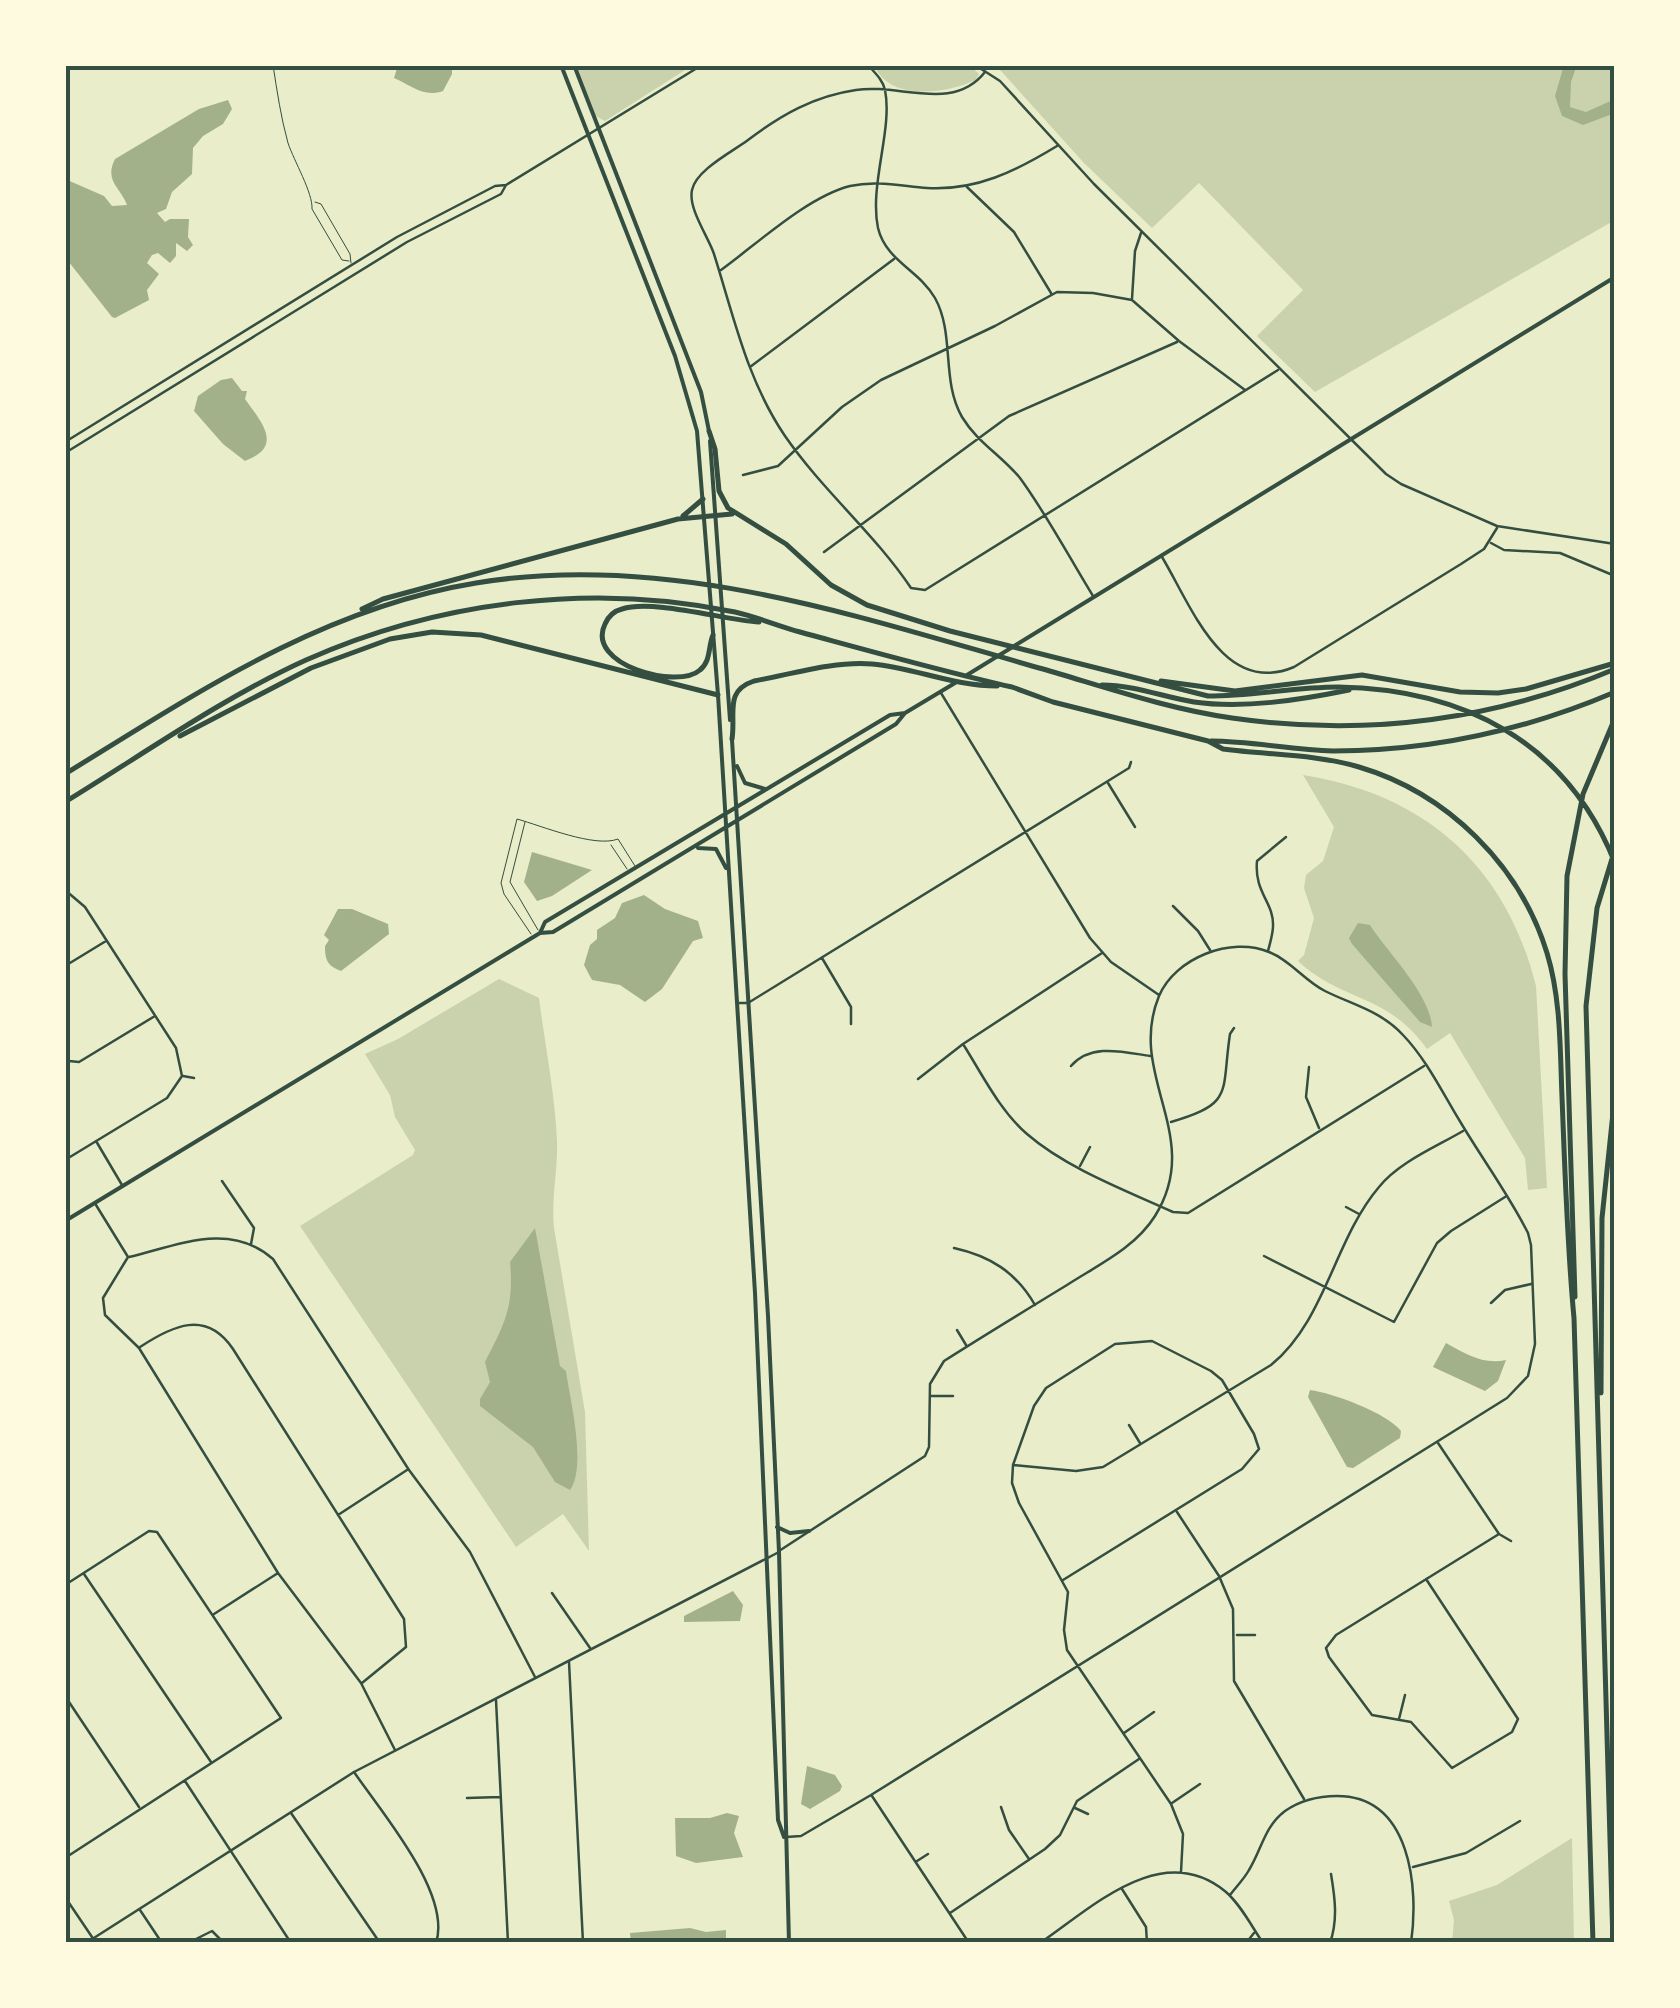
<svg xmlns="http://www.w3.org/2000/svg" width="1680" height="2008" font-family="Mulish,sans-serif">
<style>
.green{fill:#cad2ad}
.water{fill:#a3b18a}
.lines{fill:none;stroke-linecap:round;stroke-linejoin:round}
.service{stroke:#344e41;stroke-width:1}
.minor{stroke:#344e41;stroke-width:2.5}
.tertiary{stroke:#344e41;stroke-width:2.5}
.primary{stroke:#344e41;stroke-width:4}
.motorway{stroke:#344e41;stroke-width:5}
.neatline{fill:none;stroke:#344e41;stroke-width:4}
</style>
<rect width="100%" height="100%" fill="#e9edc9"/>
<path class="green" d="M576 65H693L605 121 594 115Z
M873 65H969L979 74 976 80C952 91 912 98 889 83 882 79 877 71 873 65Z
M991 65H1612L1615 69V220L1315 392 1257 336 1303 290 1199 183 1152 228 1084 163 1001 71Z
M1303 775C1424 794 1506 865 1536 986L1547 1188 1528 1190 1525 1158 1450 1033 1427 1049C1386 992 1343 1003 1298 961L1304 955 1314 918 1304 888 1306 875 1323 861 1334 827Z
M499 979 539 998C545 1045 555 1094 557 1141 558 1171 551 1198 554 1228L585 1412 589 1551 563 1514 516 1547 300 1226 413 1155 415 1150 395 1117 390 1095 365 1054 398 1039Z
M1572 1838 1574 1943H1452L1454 1920 1449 1901 1497 1885Z"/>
<path class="water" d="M398 65H452V74L443 91C423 98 411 85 394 78Z
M1564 65H1577L1571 82 1570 107 1586 112 1615 99V113L1583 125 1562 116 1555 96Z
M228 100 232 109 223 124 203 136 193 148 192 174 172 192 166 209 157 213 165 222 170 219H189L188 237 193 245 187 251 176 243V256L170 263 158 253 152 255 147 263 159 274 147 290 149 300 115 318 112 317 65 257V179L104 196 112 206 127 205C120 187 104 181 115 159L199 109Z
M232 378 242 391H247L245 399C262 423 284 446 245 461L223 444 194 411 198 396 221 380Z
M532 852 592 870 552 896 537 901 524 882Z
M644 895 665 909 698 921 703 938 693 941 662 989 645 1002 620 985 592 980 584 965 590 945 597 939V930L615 918 622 903Z
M338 909H352L388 924 389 934 341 971C328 966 325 961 325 946L329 940 324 935Z
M1358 923 1370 925C1388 953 1430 994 1432 1027L1420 1022 1352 944 1349 938Z
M535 1228 560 1366 566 1371C570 1400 587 1466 570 1490L555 1482 533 1447 480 1406V1399L490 1382 485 1362C505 1323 514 1307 510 1262Z
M1446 1343C1466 1354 1483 1365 1506 1360L1498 1381 1485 1391 1433 1367Z
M1310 1390C1333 1393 1387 1413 1401 1431L1400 1438 1353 1468 1347 1467 1308 1397Z
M733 1591 743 1605 740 1621 684 1622V1616Z
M807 1766 835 1775 842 1786 840 1791 810 1809 801 1804Z
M727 1813 739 1816 734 1833 743 1857 696 1863 676 1856 675 1818H710Z
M690 1928 706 1932 726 1930V1939L722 1943H631L630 1933Z"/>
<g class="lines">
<path class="service" d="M273 65C277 91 281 118 288 143 294 161 313 193 312 209L342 260 349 261
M315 202 321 204 350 254 351 263
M525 822 510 882 538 930
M611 845 627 869
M531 934 504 894 501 883 517 819C542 826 595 848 618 839L635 866"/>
<path class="minor" d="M868 65C875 73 883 80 885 90 893 129 869 185 878 228 886 261 919 270 935 298 955 334 941 381 962 417 977 442 1002 456 1020 478 1047 515 1069 557 1093 596
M985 72C953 113 899 83 856 90 814 96 781 115 748 140 732 152 696 170 692 190 688 209 708 236 714 254 734 317 747 380 785 436 823 491 874 533 911 588L925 590 1278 370
M967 187 1014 232 1051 293
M721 270C757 244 807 197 850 186 876 180 901 186 927 188 976 191 1016 171 1057 146
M1132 299 1135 251 1141 233
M750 367 894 259
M743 475 778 466 842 407 881 380 995 326 1057 292 1093 293 1132 300 1179 341 1245 390
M1491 543 1504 550 1560 553 1615 576
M824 552 1009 416 1177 342
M1162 557C1191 605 1223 697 1294 667L1461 564 1484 549 1497 528
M941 693 1090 938 1111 962 1159 995
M1108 783 1135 827
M65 885 66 880
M65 890 85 907 176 1048 182 1076 167 1098 65 1160
M1173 906 1198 931 1210 950
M1268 951C1270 943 1273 934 1273 926 1274 902 1254 893 1257 861L1286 837
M822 958 851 1007V1024
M65 966 106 941
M739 1003H748L1129 768 1131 762
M963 1044C982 1074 1000 1111 1027 1134 1066 1168 1127 1191 1173 1212L1188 1213 1424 1066
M69 1061 79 1062 155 1016
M1071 1066C1091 1043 1123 1052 1150 1056
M1309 1067 1306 1097 1319 1128
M183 1076 194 1078
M918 1079 963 1044 1102 953
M1171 1122C1235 1103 1221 1093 1230 1034L1234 1028
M96 1141 122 1185
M1080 1166 1090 1147
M222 1181 254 1228 251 1244
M96 1205 128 1257 103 1298 105 1315 139 1348 278 1573 361 1683 395 1750
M1346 1207 1359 1214
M954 1248C990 1256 1016 1272 1035 1305
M1264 1256 1394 1322 1437 1243 1451 1231 1505 1197
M129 1257C179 1245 230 1221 273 1259L409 1470 470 1552 535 1677
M1491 1303 1505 1290 1531 1284
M957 1330 966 1345
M140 1347C172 1326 206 1309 233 1349L404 1619 406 1647 362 1683
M931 1396H953
M1129 1425 1140 1443
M1438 1443 1499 1534 1511 1541
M1014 1465 1076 1471 1103 1467 1271 1365C1326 1320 1334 1240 1379 1187 1399 1162 1436 1147 1463 1131
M1177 1512 1219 1576 1233 1609 1234 1681 1304 1799
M338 1515 407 1470
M779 1551 925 1456 929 1447 930 1384 944 1361C985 1335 1026 1310 1067 1285 1098 1265 1135 1248 1155 1216 1205 1136 1126 1076 1159 996 1175 958 1231 936 1269 952 1290 960 1305 981 1325 991 1353 1005 1381 1011 1403 1035 1427 1060 1443 1094 1461 1123 1483 1160 1509 1195 1528 1233L1531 1245 1535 1344 1528 1376 1507 1398 871 1795 801 1836 786 1837
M84 1574 211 1762
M1426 1579 1518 1719 1512 1732 1452 1768 1411 1722 1372 1715 1329 1657 1326 1648 1336 1635 1499 1534
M1063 1580 1242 1469 1259 1449 1254 1434 1222 1380 1211 1371 1152 1341 1115 1344 1046 1388 1034 1406 1013 1465 1012 1483 1019 1503 1068 1592 1064 1630 1067 1650 1171 1804 1183 1834 1181 1872
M65 1585 149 1531 157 1532 281 1718 65 1858
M552 1593 590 1648
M214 1614 278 1573
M1237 1635H1255
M569 1662 583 1943
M65 1696 139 1807
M496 1700 508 1943
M1399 1719 1405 1695
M1124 1733 1154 1712
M354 1772C382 1813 452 1894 436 1943
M185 1781 291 1943
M872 1796 969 1943
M467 1798 500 1797
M1172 1803 1200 1784
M1001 1807 1009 1830 1029 1859
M1075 1808 1088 1814
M291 1813 380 1943
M917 1861 928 1854
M1413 1867 1466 1853 1520 1821
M1122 1889 1146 1927 1147 1943
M1230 1895C1236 1887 1244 1879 1249 1870 1262 1849 1264 1827 1285 1811 1301 1800 1318 1796 1337 1796 1411 1796 1419 1888 1411 1943
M65 1897 92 1937
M140 1910 162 1943
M950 1913 1045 1849 1060 1835 1077 1801 1139 1759
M188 1943 212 1931 224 1943
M1040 1943C1093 1907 1162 1839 1226 1892 1241 1905 1252 1927 1263 1943
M1246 1943 1254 1933
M1330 1943C1338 1920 1335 1898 1331 1874"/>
<path class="tertiary" d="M975 65 1000 81 1094 184 1386 474 1401 484 1497 526 1615 544
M65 442 397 237 495 186 506 185 702 65
M65 453 407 242 501 194 506 185
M86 1943 354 1772 779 1552"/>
<path class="primary" d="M561 65 675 356 697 431 718 695 755 1293 778 1820 784 1837
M574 65 701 392 709 431
M710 441 730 720
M967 675 1615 277
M732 740 768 1316 779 1552 789 1943
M737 766 745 783 765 789
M698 848 716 849 726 868
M540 933 553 932 896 724 905 713 955 683
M65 1221 540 933 545 922 890 715 905 713
M777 1527 790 1533 809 1531"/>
<path class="motorway" d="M709 431 715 449 719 491 728 508 786 544 831 585 867 605 950 631 1208 696C1252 696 1295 687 1338 687 1464 689 1567 742 1615 863
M683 516 703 499
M362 609 383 599 678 519 732 514
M713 635C708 647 711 661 700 670 678 690 585 665 605 624 608 617 614 611 622 609 653 599 725 620 759 622
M1161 681 1235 691 1362 675 1460 692 1498 693 1526 689 1615 663
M1102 685C1134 685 1163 697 1194 702 1243 709 1300 700 1349 690
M180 736 311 668 390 639 432 632 481 635 718 695
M732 739C736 713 724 691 754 681 792 674 833 661 872 664 915 668 954 686 997 686
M1211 741C1251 741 1292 750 1333 751 1429 751 1526 730 1615 692
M65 774C195 694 322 608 476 583 669 551 859 617 1043 669 1105 687 1168 709 1232 718 1364 737 1492 721 1615 669
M65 802C142 755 224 697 306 660 438 601 593 582 735 612 757 617 778 626 800 632 870 651 941 671 1012 687L1053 702 1208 741 1223 749C1268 755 1316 754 1359 767 1447 793 1520 865 1547 953 1561 999 1560 1049 1562 1097 1565 1171 1567 1244 1574 1318
M1575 1297 1565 974 1567 876 1583 794 1615 718
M1574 1318 1593 1943
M1601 1393 1602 1218 1615 1094
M1613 1943 1586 1006 1597 908 1615 849"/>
</g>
<rect width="1680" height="2008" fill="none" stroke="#fefae0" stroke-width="135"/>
<rect x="68" y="68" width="1544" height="1872" class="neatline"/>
</svg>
